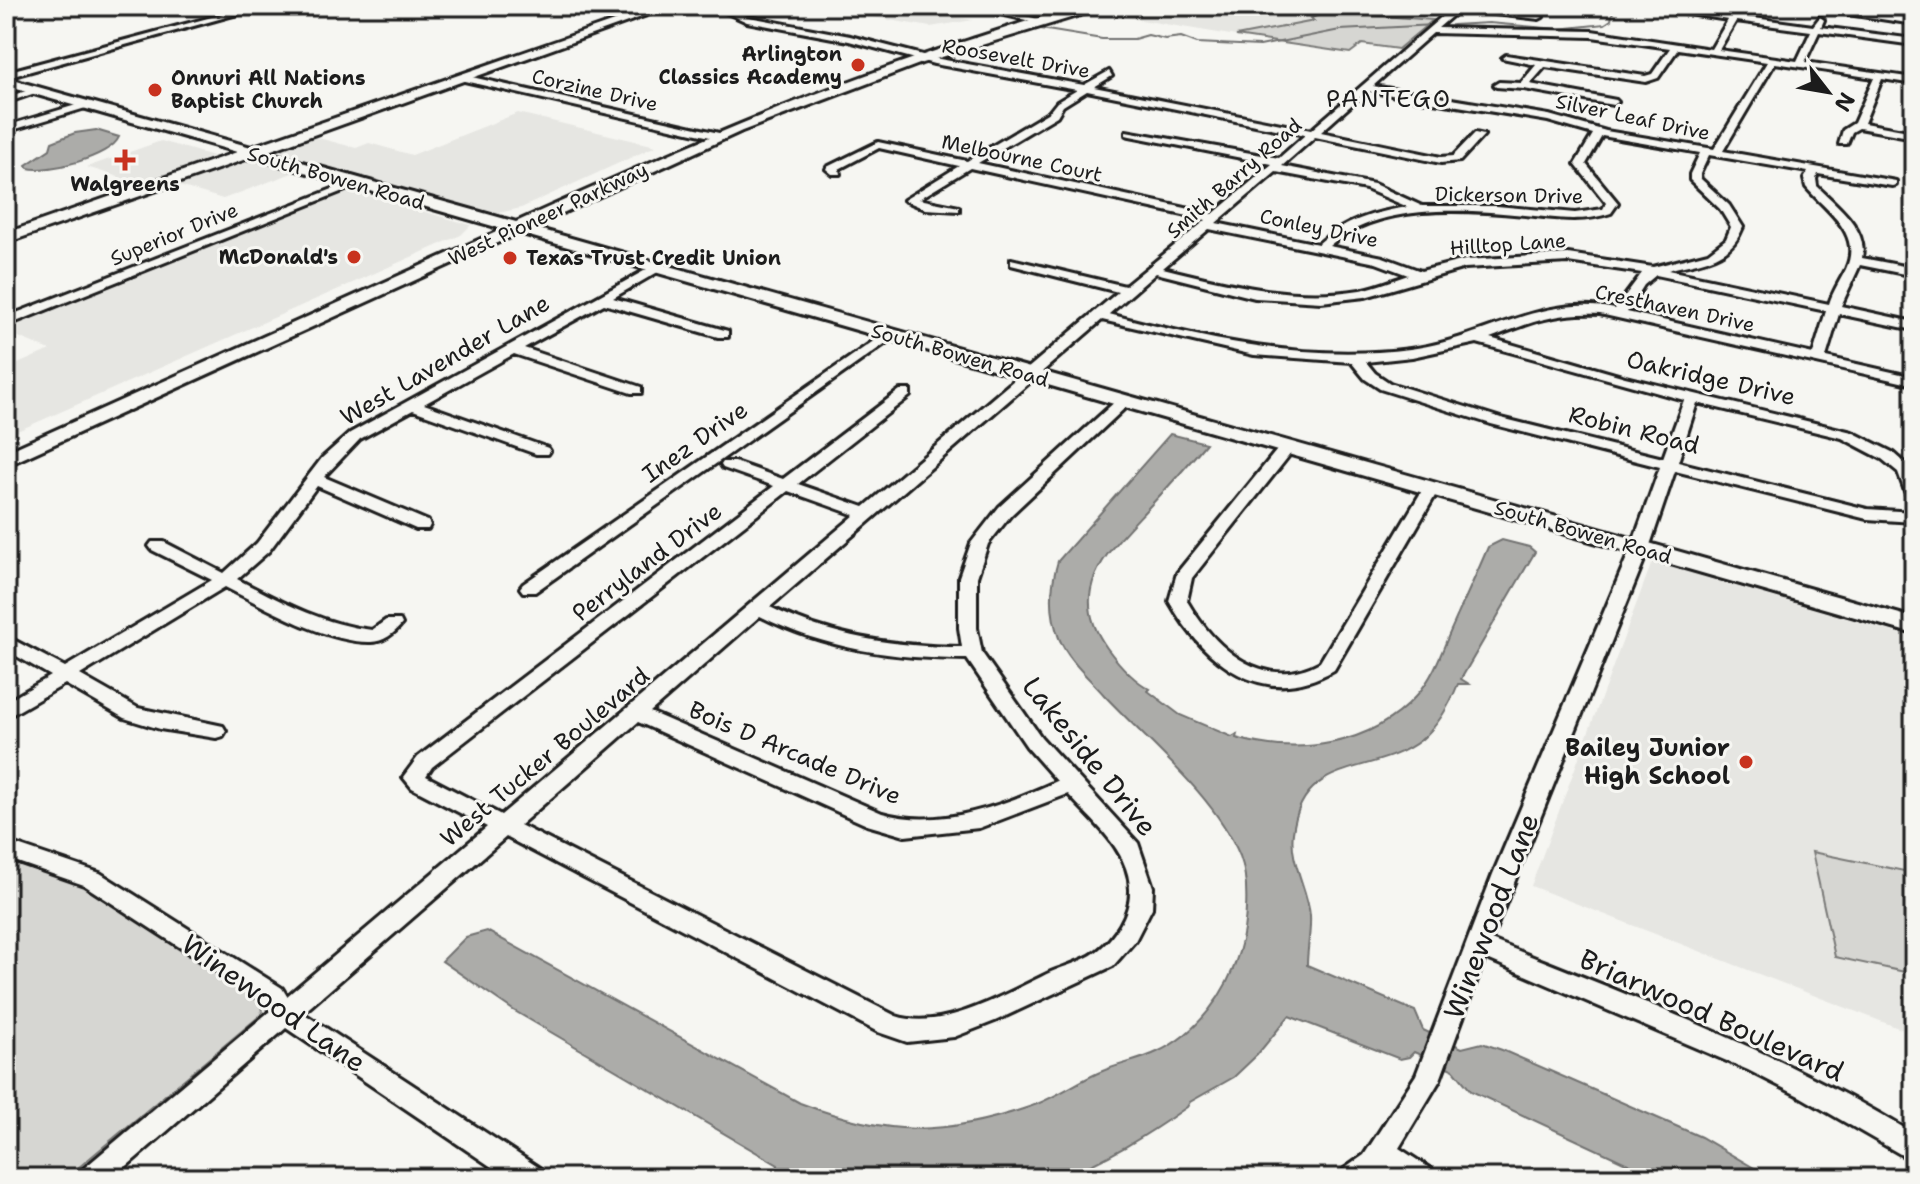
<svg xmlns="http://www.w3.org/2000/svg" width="1920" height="1184" font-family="'Shantell Sans',sans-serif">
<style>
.built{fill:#e6e6e2}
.green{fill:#d6d6d2;stroke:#797977;stroke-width:2}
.water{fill:#acaca9;stroke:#727271;stroke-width:2}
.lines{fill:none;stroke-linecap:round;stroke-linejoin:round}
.stream{stroke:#727271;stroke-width:2}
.minor-casing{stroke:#1c1c1c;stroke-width:6}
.major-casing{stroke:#1c1c1c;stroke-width:6}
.minor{fill:#f6f6f2;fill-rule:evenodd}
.major{fill:#f6f6f2;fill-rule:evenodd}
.poi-dot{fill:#c8321e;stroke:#f6f6f2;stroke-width:3}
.labels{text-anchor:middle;stroke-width:6;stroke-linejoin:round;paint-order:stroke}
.far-poi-label{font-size:20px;font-weight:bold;fill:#1c1c1c;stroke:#f6f6f2;text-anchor:end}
.far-street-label{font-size:20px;fill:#1c1c1c;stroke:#f6f6f2}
.far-quarter-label{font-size:24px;letter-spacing:2px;fill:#1c1c1c;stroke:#f6f6f2}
.street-label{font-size:24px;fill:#1c1c1c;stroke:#f6f6f2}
.poi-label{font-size:24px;font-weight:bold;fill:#1c1c1c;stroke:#f6f6f2;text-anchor:end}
.near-street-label{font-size:28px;fill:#1c1c1c;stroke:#f6f6f2}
</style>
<rect width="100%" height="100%" fill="#f6f6f2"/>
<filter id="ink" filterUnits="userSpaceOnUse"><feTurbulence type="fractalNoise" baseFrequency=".0125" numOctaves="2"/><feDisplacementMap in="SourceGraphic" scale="16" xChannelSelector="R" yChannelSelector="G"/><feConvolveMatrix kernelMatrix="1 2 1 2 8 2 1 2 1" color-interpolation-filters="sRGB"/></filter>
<g filter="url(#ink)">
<path class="built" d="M809 6H889L973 20 930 27Z
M1122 6H1343L1316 21 1236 36 1094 12Z
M518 113 656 146 521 208 494 214 279 154 278 151 315 137 356 148 369 143 412 155Z
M161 141 213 156 205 159 208 161 140 184 87 167Z
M255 161 295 172 223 199 176 185 241 162Z
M348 190 471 225 461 235 6 436V369L50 350 6 332V328Z
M1652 562 1914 638V1034L1531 886Z"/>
<path class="green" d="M1343 6 1371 15 1433 20 1398 49 1362 44 1350 53 1236 36 1314 21 1311 18Z
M1812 852 1914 873V974L1835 957Z
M6 857 74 880 261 1002 262 1014 66 1178H6Z"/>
<path class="water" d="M96 130 119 137C111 157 47 173 28 168L26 165 50 149 52 142 75 133Z
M1170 434 1206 443C1188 465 1169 486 1149 507 1110 549 1064 589 1107 648 1118 663 1134 681 1150 689L1148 691 1180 715 1232 737 1237 734 1236 738C1298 756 1371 746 1416 696 1431 680 1440 657 1448 637 1461 607 1475 578 1488 547L1502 540 1529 547 1535 552 1461 679 1469 684H1458C1450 704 1438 726 1421 740 1374 777 1302 755 1293 833 1289 861 1308 889 1310 916 1311 932 1307 949 1307 965L1415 1011 1423 1030 1462 1048 1482 1043 1502 1050 1701 1137 1771 1178H1658L1471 1091 1454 1070 1414 1052 1409 1057 1400 1059 1289 1016 1257 1055 1234 1077 1190 1102 1187 1107C1147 1135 1106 1161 1060 1178H811L785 1169 781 1174 776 1171 778 1165 513 1010 442 961 466 937 487 931 800 1103C887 1136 941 1137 1029 1107 1056 1098 1079 1080 1105 1070 1122 1063 1141 1060 1157 1052 1197 1034 1227 993 1239 952 1247 926 1250 882 1240 856 1215 796 1148 742 1104 695 1088 677 1068 660 1059 638 1049 612 1050 587 1058 561Z"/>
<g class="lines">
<path class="stream" d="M1452 25 1489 23 1558 29 1605 24 1611 20 1614 6
M1041 29 1102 39H1134L1148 35 1165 39 1181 37 1197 43 1260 46 1340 30 1435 25"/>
<g class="minor-casing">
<path id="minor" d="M253 6H266L6 78V72Z
M712 6H723L749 17 850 36 934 58 1084 85 1109 71 1112 76 1094 87 1311 130 1446 13 1408 6C1440 6 1516 4 1543 17L1539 19 1459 10 1438 28 1592 31 1711 49 1728 20 1637 6 1731 15 1737 6H1745L1739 16 1813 26 1820 17 1824 20 1821 27 1914 39V45L1819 32 1805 62 1914 78V84L1882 79 1864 123 1914 132V138L1859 128 1852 132 1847 144H1839L1843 130 1854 123 1874 78 1775 63 1723 151 1896 181V185L1892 186 1818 174 1816 179 1817 186C1836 205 1868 228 1862 258L1914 268V276L1860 265 1841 306 1914 322V330L1839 314 1826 357 1914 377V385L1600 314C1556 312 1531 322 1490 338L1625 377 1852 432 1894 453 1913 470 1914 499 1906 494 1898 472 1882 459 1842 438 1697 403 1678 462 1867 509 1914 512V522L1867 519 1675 471 1649 548 1491 940C1635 998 1781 1052 1914 1134V1162L1801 1097 1748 1070 1485 958 1440 1080 1399 1148 1431 1169 1435 1178H1398L1386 1170 1377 1178H1340L1344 1169 1364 1155 1416 1075 1493 874 1631 548 1660 467 1491 424 1380 389 1365 379 1351 362 1254 355 1102 320 770 607C831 637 895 647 962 647L959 628V577L971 543 999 507 1118 399H1128V405L1011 515 988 544 977 577V628L982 653 1041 737 1138 843 1153 887 1152 908 1135 941 1113 966 995 1021 954 1037 907 1042 878 1032 506 837 303 1013 541 1169 545 1178H508L286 1028 113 1178H79L83 1169 270 1011 264 1002 84 885 6 858V841L100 873 282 988 287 996 487 827 412 788 403 777 418 757 774 486 723 468 721 465 723 462H735L783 479 900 390H910V396L798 484 864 507 1118 292 1011 265V259L1125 286 1206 220 970 168 919 199 959 207V211L925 209 904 200 959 166 879 148 839 169 840 174H832L826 169 827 167 878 142 967 161 1049 112 1057 102 1077 90 934 64 849 41 747 22ZM1736 21 1811 31 1797 61 1719 50ZM1433 33 1592 37 1670 48 1652 74 1645 76 1506 55 1502 58 1536 65 1521 83 1499 82 1494 85 1496 87 1524 89 1613 105 1618 102 1616 100 1530 84 1545 67 1646 82 1658 78 1678 49 1767 62 1714 149 1606 131 1549 115 1373 86ZM1087 91 1305 135 1279 158 1126 131V135L1130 136 1272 164 1213 214 978 163 1057 116 1063 106ZM1367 91 1548 121 1593 134 1575 164 1606 203 1603 209 1575 213 1497 206H1422L1374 184 1282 166 1315 137 1441 163 1460 161 1484 135 1475 133 1453 156 1441 157 1321 132ZM1602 136 1700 153 1690 174V180L1720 209 1731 227 1726 239 1708 253 1653 267 1568 254 1465 260 1421 271 1383 257 1329 246C1379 203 1463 209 1525 215 1555 218 1582 223 1611 213L1618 203 1586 164ZM1709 155 1808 172 1804 179 1806 187C1826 211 1863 233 1846 269 1840 281 1833 291 1829 304L1668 270C1699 261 1730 262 1743 227L1729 205 1701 179 1700 174ZM1276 172 1366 189 1408 207C1374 212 1344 221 1318 244L1216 223ZM1209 229 1376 263 1408 275C1393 280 1377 287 1360 290 1292 301 1229 284 1163 268ZM1568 262 1642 273 1615 309C1541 293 1483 340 1410 349 1306 362 1208 340 1109 314L1156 273 1255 298 1321 302 1365 297 1465 268ZM1656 275 1826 311 1813 354 1627 312 1644 285ZM1477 343 1684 400 1663 458 1501 418 1390 383 1375 373 1366 362 1412 357ZM788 491 855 515 501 815 426 776 432 767ZM760 616C825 649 895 659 967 659L1027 747 1057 781C1004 805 940 830 882 813L650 712ZM638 722 867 825 905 836 979 828 1068 794C1092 821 1130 851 1130 889 1131 913 1115 938 1096 952 1084 961 1065 966 1051 972 1009 992 943 1032 896 1016L520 825Z
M967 6H983L1047 21 1043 24Z
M1795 6H1818L1914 18V24Z
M463 75 719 133 724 136 719 139 460 80V76Z
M33 89 41 91 6 103V97Z
M86 102 91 105 89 107 6 132V126Z
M353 181 363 183 6 326V317Z
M653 266 663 269 613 298 728 331V337H718L604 304 524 348 641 387V393H631L514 354 424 404 548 448 550 451 548 454H536L413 410 360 439 324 477 428 521 430 525 428 529H416L317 486 269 551 237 579C280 601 324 625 372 630L386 620H400L402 624C395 633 383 642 371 642 326 643 265 607 225 587L80 675 138 708 223 726 226 731 223 736 216 738 160 729 124 718 65 684 6 718V702L51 676 6 650V636L65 667 212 580 152 550 149 546 152 542H164L224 573 257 543 322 458 350 433Z
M888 331 893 332V338L535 592H523L520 588 523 584Z
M1287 443 1295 448 1192 578 1187 601C1215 649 1264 693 1320 662L1423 489 1431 484 1439 489 1334 670C1264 711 1204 663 1169 601L1177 573 1281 445Z"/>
</g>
<g class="major-casing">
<path id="major" d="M657 6H672L266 152 516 222C665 155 813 89 969 40 1014 26 1063 6 1110 6L922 63 742 131 532 227 1914 618V634L519 233 6 466V452L503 229 252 157 6 243V233L237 152 6 86V78L251 147Z"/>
</g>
<use href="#minor" class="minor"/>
<use href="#major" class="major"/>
</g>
</g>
<g class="poi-dot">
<circle cx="858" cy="65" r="8"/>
<circle cx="155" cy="90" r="8"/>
<path d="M121 148h8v8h8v8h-8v8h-8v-8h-8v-8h8z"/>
<circle cx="354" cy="257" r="8"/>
<circle cx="510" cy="258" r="8"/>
<circle cx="1746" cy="762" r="8"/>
</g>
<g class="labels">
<g class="far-poi-label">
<text x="842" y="61">Arlington<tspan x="842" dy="23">Classics Academy</tspan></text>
<text x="171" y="85" text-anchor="start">Onnuri All Nations<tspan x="171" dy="23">Baptist Church</tspan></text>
<text x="125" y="191" text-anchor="middle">Walgreens</text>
<text x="338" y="264">McDonald's</text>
<text x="526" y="265" text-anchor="start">Texas Trust Credit Union</text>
</g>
<g class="far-street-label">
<text transform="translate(1016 58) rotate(10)" y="7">Roosevelt Drive</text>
<text transform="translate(595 90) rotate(13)" y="7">Corzine Drive</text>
<text transform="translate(1633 117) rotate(12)" y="7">Silver Leaf Drive</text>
<text transform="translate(1022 158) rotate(12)" y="7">Melbourne Court</text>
<text transform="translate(336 178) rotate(16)" y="7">South Bowen Road</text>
<text transform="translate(1234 178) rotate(-41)" y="7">Smith Barry Road</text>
<text transform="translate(1509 195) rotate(1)" y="7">Dickerson Drive</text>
<text transform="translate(548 214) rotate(-25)" y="7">West Pioneer Parkway</text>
<text transform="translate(1319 228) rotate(12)" y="7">Conley Drive</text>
<text transform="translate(174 234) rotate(-22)" y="7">Superior Drive</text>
<text transform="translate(1508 244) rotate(-4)" y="7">Hilltop Lane</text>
<text transform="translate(1675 308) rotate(12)" y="7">Cresthaven Drive</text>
<text transform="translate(960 355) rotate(16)" y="7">South Bowen Road</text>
<text transform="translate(1583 532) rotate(16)" y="7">South Bowen Road</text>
</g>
<g class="far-quarter-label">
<text x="1389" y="107">PANTEGO</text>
</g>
<g class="street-label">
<text transform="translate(445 360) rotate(-30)" y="8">West Lavender Lane</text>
<text transform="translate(1711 378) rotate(13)" y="8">Oakridge Drive</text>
<text transform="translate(1634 430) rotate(14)" y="8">Robin Road</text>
<text transform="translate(695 442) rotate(-35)" y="8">Inez Drive</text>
<text transform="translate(647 562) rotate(-37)" y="8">Perryland Drive</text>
<text transform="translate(795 753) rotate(23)" y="8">Bois D Arcade Drive</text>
<text transform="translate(545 757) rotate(-40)" y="8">West Tucker Boulevard</text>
</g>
<g class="poi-label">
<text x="1730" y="756">Bailey Junior<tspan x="1730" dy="28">High School</tspan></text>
</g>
<g class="near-street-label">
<text transform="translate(1090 756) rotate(51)" y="10">Lakeside Drive</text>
<text transform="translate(1491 916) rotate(-69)" y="10">Winewood Lane</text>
<text transform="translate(274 1003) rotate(35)" y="10">Winewood Lane</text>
<text transform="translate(1712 1015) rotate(24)" y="10">Briarwood Boulevard</text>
</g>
</g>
<rect width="1920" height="1184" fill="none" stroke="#f6f6f2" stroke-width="32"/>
<rect x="16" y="16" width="1888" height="1152" fill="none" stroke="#1c1c1c" stroke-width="3" filter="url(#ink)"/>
<g transform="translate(1828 92) rotate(121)" stroke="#f6f6f2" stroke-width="6" paint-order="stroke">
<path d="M0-6L14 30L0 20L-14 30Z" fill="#1c1c1c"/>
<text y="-12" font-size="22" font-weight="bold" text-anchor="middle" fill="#1c1c1c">N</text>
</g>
</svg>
